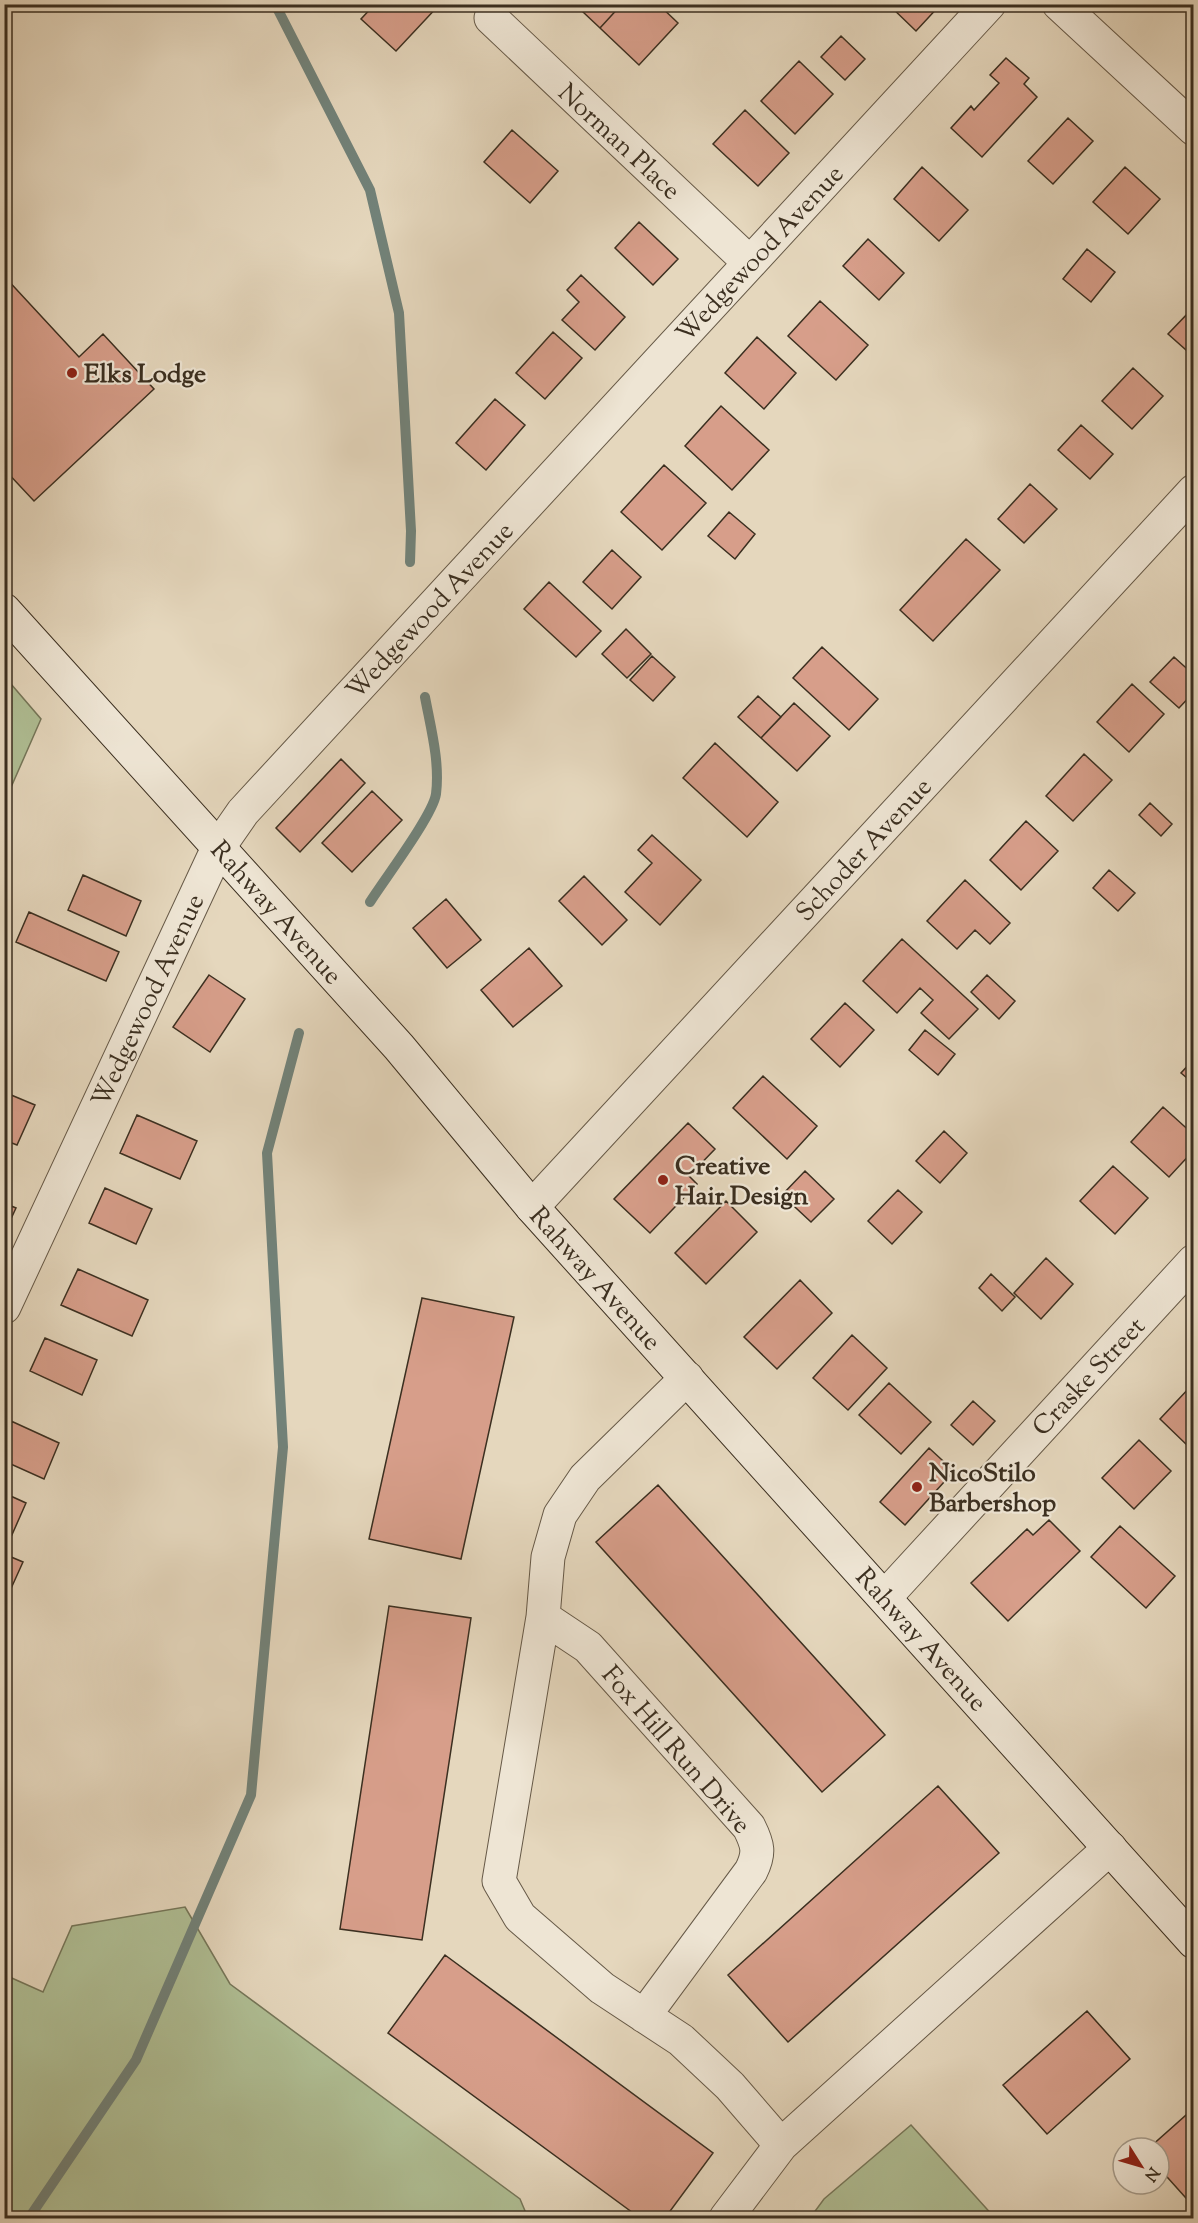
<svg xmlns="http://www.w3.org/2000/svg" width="1198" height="2223" font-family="'Sorts Mill Goudy',serif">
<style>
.green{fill:#b0bf95;stroke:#76775a;stroke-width:1.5}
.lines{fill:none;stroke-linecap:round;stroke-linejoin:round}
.stream{stroke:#728279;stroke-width:10}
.building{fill:#d79e8a;stroke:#3b2f20;stroke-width:1.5}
.street-casing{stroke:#665947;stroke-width:35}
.secondary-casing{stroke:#3b2f20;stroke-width:35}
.street{stroke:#eee5d4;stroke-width:33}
.secondary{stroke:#eee5d4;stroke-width:33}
.poi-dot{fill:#8f2418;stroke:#eee5d4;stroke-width:2}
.labels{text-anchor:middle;stroke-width:4.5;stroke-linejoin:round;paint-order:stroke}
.street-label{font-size:26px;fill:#3b2f20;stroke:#eee5d4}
.poi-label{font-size:26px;font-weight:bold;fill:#3b2f20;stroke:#eee5d4;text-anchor:start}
</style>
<rect width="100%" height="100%" fill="#e5d7bd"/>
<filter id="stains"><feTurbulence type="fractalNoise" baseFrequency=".00333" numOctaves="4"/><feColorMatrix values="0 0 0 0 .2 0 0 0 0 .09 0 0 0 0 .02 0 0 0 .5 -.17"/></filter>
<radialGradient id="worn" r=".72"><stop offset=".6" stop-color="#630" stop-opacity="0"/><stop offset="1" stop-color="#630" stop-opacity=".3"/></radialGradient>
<path class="green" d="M5 677 41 719 5 801Z
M185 1907 230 1984 520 2199 528 2218H5V1975L43 1992 72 1926Z
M911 2125 995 2218H810L824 2199Z"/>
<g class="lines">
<path class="stream" d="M275 4 370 190 399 313 411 531 410 562
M370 902C384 880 433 815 436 794 440 762 431 729 425 697
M29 2218 136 2060 251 1795 283 1447 267 1153 299 1033"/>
</g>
<path class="building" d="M375 4H440L396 51 361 19Z
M590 4H622L600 28 583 12Z
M622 4H658L678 23 639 65 600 28Z
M888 4H941L916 31Z
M841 36 865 59 845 80 821 57Z
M1006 58 1029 78 1024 84 1037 97 982 157 951 128 971 106 974 110 999 83 990 75Z
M799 61 833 94 795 134 761 101Z
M745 110 789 153 758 186 713 144Z
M1068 118 1093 141 1053 184 1028 161Z
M512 130 558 171 530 203 484 162Z
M922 167 968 210 939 241 894 199Z
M1125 167 1160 199 1128 234 1093 202Z
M639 222 678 259 653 285 615 248Z
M868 239 904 273 879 300 843 266Z
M1087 249 1115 272 1091 302 1063 279Z
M581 275 625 317 595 350 562 320 579 302 567 290Z
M4 276 79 357 103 334 154 389 34 501 4 469Z
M820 301 868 345 836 380 788 336Z
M1192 309 1194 310V357L1168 334Z
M553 332 582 358 545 399 516 373Z
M757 337 796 373 764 409 725 373Z
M1133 368 1163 396 1132 429 1102 401Z
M495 399 525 425 486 470 456 443Z
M721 406 769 450 732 490 685 446Z
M1081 425 1113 454 1090 479 1058 450Z
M664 465 706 503 662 550 621 512Z
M1030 484 1057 509 1024 543 998 519Z
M729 512 755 534 735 559 708 536Z
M966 539 1000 570 933 641 900 610Z
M612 550 641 577 612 609 583 582Z
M549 582 601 631 576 657 524 609Z
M626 629 651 654 627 678 602 654Z
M822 647 878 699 849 730 793 678Z
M652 656 675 677 653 701 630 680Z
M1174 657 1194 675V692L1179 708 1150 682Z
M1132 684 1164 714 1129 752 1097 722Z
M758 696 781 717 761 738 738 717Z
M794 703 830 736 797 771 761 738Z
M715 743 778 802 747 837 683 778Z
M1084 754 1112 780 1073 821 1046 796Z
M341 759 365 783 300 852 276 828Z
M372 791 402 820 352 872 322 843Z
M1150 803 1172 824 1161 836 1139 815Z
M1026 821 1058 851 1021 890 990 860Z
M652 835 701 880 660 925 625 892 652 863 638 850Z
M1109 870 1135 893 1118 911 1093 888Z
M83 875 141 901 126 936 68 910Z
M584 876 627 920 602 945 559 901Z
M965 880 1010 923 990 944 975 930 957 949 927 921Z
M446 899 481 940 447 968 413 928Z
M29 912 119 952 106 981 16 942Z
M902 939 978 1009 949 1039 921 1013 933 1000 920 988 897 1013 863 981Z
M529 948 562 986 513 1027 481 990Z
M209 975 245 999 210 1052 173 1027Z
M987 975 1015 1001 999 1019 971 992Z
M845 1003 874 1030 840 1067 811 1039Z
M925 1030 955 1054 938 1075 909 1050Z
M1194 1059V1084L1181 1073Z
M763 1076 817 1126 787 1159 733 1108Z
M4 1092 35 1105 17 1145 4 1140Z
M1163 1107 1194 1135V1150L1169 1177 1131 1142Z
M137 1115 197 1141 180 1179 120 1153Z
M688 1123 715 1149 689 1176 697 1184 650 1233 614 1199Z
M944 1131 967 1153 940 1183 916 1161Z
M1113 1166 1148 1198 1115 1234 1080 1201Z
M805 1171 834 1199 811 1222 782 1195Z
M105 1188 152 1209 136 1244 89 1223Z
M898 1190 922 1212 892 1244 868 1221Z
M726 1201 757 1232 706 1284 675 1253Z
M4 1203 16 1208 4 1234Z
M1046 1258 1073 1284 1041 1319 1014 1293Z
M78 1269 148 1300 132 1336 61 1305Z
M991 1274 1015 1297 1002 1311 979 1288Z
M800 1280 832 1313 777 1369 744 1337Z
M422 1298 514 1317 461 1559 369 1539Z
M852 1335 887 1368 848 1410 813 1378Z
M45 1338 97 1360 82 1395 30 1371Z
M889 1383 931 1422 901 1454 859 1415Z
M1191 1386 1194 1442 1189 1447 1160 1419Z
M973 1401 995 1421 973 1445 951 1425Z
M11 1421 59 1443 44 1479 4 1461V1436Z
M1139 1440 1171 1471 1134 1509 1102 1478Z
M929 1448 954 1471 905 1525 880 1502Z
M658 1485 885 1735 822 1792 596 1542Z
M4 1493 26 1503 11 1537 4 1533Z
M1049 1520 1080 1551 1008 1621 971 1583 1027 1529 1033 1535Z
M1120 1526 1175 1576 1146 1608 1091 1557Z
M4 1554 23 1562 4 1604Z
M389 1606 471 1618 422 1940 340 1929Z
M938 1786 999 1853 788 2042 728 1975Z
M445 1955 713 2153 665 2218H640L388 2033Z
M1087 2011 1130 2059 1047 2134 1003 2085Z
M1194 2108V2207L1159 2168V2148H1149Z"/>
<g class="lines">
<g class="street-casing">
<path id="street" d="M1059 4 1194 129
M491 18 750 263
M532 1207 1194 491
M4 1307 218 848 243 812 989 4
M687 1378 585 1478 560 1515 548 1557 543 1617 499 1881 520 1917 602 1988 681 2040 730 2086 781 2145
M885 1597 1194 1261
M543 1617 588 1647 749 1827C758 1845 760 1853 751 1871L644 2016
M726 2218 781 2145 1110 1848"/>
</g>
<g class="secondary-casing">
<path id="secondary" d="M4 610 399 1047 532 1207 1194 1942"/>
</g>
<use href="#street" class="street"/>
<use href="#secondary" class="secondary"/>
</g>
<g class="poi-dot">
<circle cx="72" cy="373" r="6"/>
<circle cx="663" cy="1180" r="6"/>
<circle cx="917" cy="1487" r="6"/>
</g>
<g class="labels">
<g class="street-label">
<text transform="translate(620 141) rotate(43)" y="9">Norman Place</text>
<text transform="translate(759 253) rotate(-47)" y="9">Wedgewood Avenue</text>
<text transform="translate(429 610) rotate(-47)" y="9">Wedgewood Avenue</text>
<text transform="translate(863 849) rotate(-47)" y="9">Schoder Avenue</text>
<text transform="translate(277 912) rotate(48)" y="9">Rahway Avenue</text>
<text transform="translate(147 1000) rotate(-65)" y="9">Wedgewood Avenue</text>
<text transform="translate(596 1278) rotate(48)" y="9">Rahway Avenue</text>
<text transform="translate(1088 1376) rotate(-47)" y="9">Craske Street</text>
<text transform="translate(922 1639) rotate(48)" y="9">Rahway Avenue</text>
<text transform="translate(677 1749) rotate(49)" y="9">Fox Hill Run Drive</text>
</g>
<g class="poi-label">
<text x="84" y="382">Elks Lodge</text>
<text x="675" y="1174">Creative<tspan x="675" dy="30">Hair Design</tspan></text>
<text x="929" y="1481">NicoStilo<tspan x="929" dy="30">Barbershop</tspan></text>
</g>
</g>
<rect width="1198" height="2223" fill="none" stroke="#e5d7bd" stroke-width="24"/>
<rect x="6" y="6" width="1186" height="2211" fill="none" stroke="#3b2f20" stroke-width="3"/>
<rect x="12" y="12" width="1174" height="2199" fill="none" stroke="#3b2f20" stroke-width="1.5"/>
<g transform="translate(1141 2166) rotate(127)"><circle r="28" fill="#eee5d4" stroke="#a69c8c" stroke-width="1.5"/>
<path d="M0-4.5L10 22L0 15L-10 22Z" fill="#8f2418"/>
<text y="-9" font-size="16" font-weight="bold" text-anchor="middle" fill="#3b2f20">N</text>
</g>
<rect width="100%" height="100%" filter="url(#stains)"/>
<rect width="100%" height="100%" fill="url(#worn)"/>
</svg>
